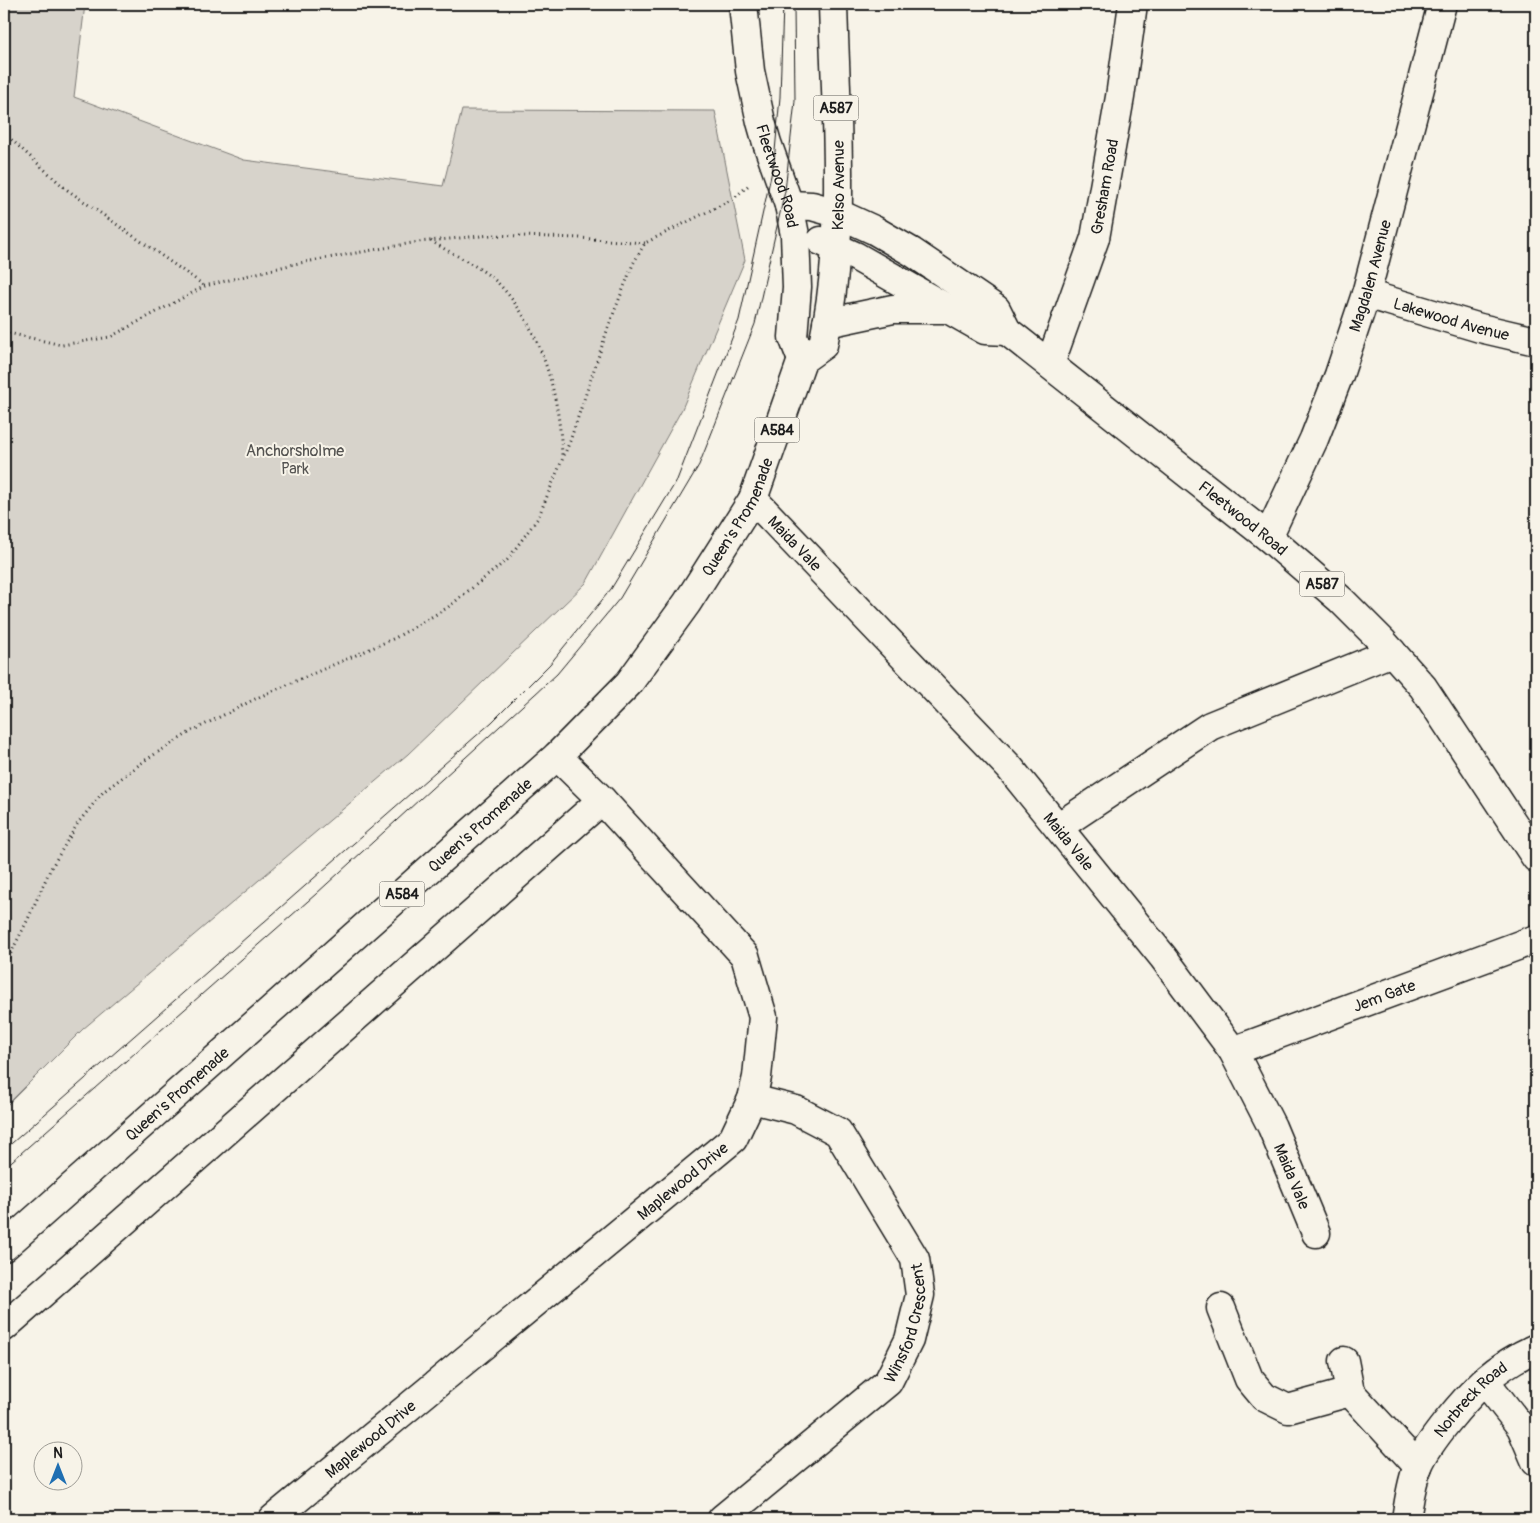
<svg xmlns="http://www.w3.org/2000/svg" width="1540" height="1523" font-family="Pangolin,sans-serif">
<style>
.green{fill:#d7d3cb;stroke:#7a7874}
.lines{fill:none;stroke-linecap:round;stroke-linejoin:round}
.minor-casing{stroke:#1c1c1c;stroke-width:31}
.major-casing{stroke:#1c1c1c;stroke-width:31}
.path{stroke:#1c1c1c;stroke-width:3;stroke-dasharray:1 4;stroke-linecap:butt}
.minor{stroke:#f7f3e8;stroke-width:28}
.major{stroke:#f7f3e8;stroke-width:28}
.tram{stroke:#1c1c1c;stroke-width:1}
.labels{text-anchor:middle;stroke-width:4;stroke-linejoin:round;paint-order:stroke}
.shield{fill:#f7f3e8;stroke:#5e5c59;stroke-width:1}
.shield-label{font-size:15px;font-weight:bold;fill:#1c1c1c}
.street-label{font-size:16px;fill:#1c1c1c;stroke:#f7f3e8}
.park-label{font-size:16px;fill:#545351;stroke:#f7f3e8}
</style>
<rect width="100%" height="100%" fill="#f7f3e8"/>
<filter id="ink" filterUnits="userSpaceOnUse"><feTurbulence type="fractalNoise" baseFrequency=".02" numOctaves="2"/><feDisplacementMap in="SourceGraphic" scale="10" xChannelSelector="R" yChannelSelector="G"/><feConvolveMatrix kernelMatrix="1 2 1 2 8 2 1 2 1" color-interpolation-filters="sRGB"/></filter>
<g filter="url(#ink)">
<path class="green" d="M4 4H85L74 97 244 160 443 186 462 110 715 111 745 260 682 409 586 583 408 754 83 1029 4 1108Z"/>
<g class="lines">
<g class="minor-casing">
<g id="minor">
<path id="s1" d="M1366 294 1480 328 1536 341"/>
<path id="s2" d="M1050 364 1095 238 1120 97 1133 4"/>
<path id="s3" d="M753 499 1009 767 1163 957 1233 1051 1272 1127 1316 1233"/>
<path id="s4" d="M1268 537 1314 439 1339 375 1366 294 1442 4"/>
<path d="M1058 827 1210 726 1392 652"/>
<path id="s5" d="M1233 1051 1536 939"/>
<path d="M1221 1308 1249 1379 1264 1397 1288 1409 1350 1392"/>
<path d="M4 1327 602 800"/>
<path d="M1344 1361 1350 1392 1418 1466"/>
<path d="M1485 1381 1521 1427 1536 1462"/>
<path id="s6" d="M273 1519 733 1139 752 1099 757 1077 763 1017 745 956 602 800 557 756"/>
<path id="s7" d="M722 1519 888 1382 909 1340 920 1295 915 1259 838 1132 796 1110 752 1099"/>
<path id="s8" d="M1406 1519C1409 1502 1411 1483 1418 1466 1428 1442 1464 1400 1484 1381 1499 1368 1518 1356 1536 1348"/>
</g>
</g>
<g class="major-casing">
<g id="major">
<path id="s9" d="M743 4 750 71 761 122 767 143 789 205 795 235 797 287 793 337 802 360"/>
<path id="s10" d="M789 205 812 206 837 213 874 230 912 252 996 309 1007 331 1268 537 1341 600 1383 642 1423 687 1536 858"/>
<path d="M821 241 855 256 985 330 1007 331"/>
<path d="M827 323 893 309H946"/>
<path id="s11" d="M4 1247 557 756 629 683 687 603 753 499 802 360 823 345C847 234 836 117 833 4"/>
</g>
</g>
<path class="path" d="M4 133 66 189 205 286
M431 241C452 254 482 267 499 284 542 329 560 397 562 457
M4 332 62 345 110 337 205 286 294 264 418 242 491 235 580 238 645 243
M4 967 28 919 50 870 78 823 103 792 144 761 192 731 257 698 395 638 447 608 507 560 538 518 570 441 609 325 633 264 645 243 733 199 750 184"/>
<use href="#minor" class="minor"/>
<use href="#major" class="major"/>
<path class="tram" d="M4 1150 492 722 550 664 611 589 677 480 739 320 774 162 780 97 783 4
M4 1168 316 894 557 674 620 598 699 465 755 324 785 191 795 101 794 4"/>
</g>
</g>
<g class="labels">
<g class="shield">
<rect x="813.5" y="95.5" width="45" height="25" rx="4"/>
<rect x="754.5" y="417.5" width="45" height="25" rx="4"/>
<rect x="1299.5" y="571.5" width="45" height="25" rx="4"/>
<rect x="379.5" y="881.5" width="45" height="25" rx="4"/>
</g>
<g class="shield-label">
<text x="836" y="113">A587</text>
<text x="777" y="435">A584</text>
<text x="1322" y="589">A587</text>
<text x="402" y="899">A584</text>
</g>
<g class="street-label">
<text dy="6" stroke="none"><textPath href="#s9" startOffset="176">Fleetwood Road</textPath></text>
<text dy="6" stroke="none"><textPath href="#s11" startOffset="1398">Kelso Avenue</textPath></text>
<text dy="6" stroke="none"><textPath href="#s2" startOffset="186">Gresham Road</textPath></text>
<text dy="6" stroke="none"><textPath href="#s4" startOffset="281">Magdalen Avenue</textPath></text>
<text dy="6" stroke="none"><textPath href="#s1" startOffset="89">Lakewood Avenue</textPath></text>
<text dy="6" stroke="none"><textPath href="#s11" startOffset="1041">Queen's Promenade</textPath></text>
<text dy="6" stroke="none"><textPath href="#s10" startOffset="561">Fleetwood Road</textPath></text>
<text dy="6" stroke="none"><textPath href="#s3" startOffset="61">Maida Vale</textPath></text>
<text dy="6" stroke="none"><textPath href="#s11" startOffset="636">Queen's Promenade</textPath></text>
<text dy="6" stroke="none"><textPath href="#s3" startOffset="466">Maida Vale</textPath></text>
<text dy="6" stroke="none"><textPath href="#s5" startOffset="161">Jem Gate</textPath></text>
<text dy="6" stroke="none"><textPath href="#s11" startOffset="231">Queen's Promenade</textPath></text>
<text dy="6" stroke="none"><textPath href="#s3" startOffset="871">Maida Vale</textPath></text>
<text dy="6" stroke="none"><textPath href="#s6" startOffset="531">Maplewood Drive</textPath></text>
<text dy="6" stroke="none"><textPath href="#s7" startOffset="278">Winsford Crescent</textPath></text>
<text dy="6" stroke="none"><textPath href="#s8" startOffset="140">Norbreck Road</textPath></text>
<text dy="6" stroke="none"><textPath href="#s6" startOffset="126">Maplewood Drive</textPath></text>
</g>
<g class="park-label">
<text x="295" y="456">Anchorsholme<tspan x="295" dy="18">Park</tspan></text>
</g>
</g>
<rect width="1540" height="1523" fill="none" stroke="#f7f3e8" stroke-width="20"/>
<rect x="10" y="10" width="1520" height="1503" fill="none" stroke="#1c1c1c" stroke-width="2" filter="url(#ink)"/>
<g transform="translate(58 1466)"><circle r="24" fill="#f7f3e8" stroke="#9f9d96"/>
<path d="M0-4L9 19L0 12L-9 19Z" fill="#1f6fb2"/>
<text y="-8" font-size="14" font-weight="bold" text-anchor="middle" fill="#1c1c1c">N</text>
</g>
</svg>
